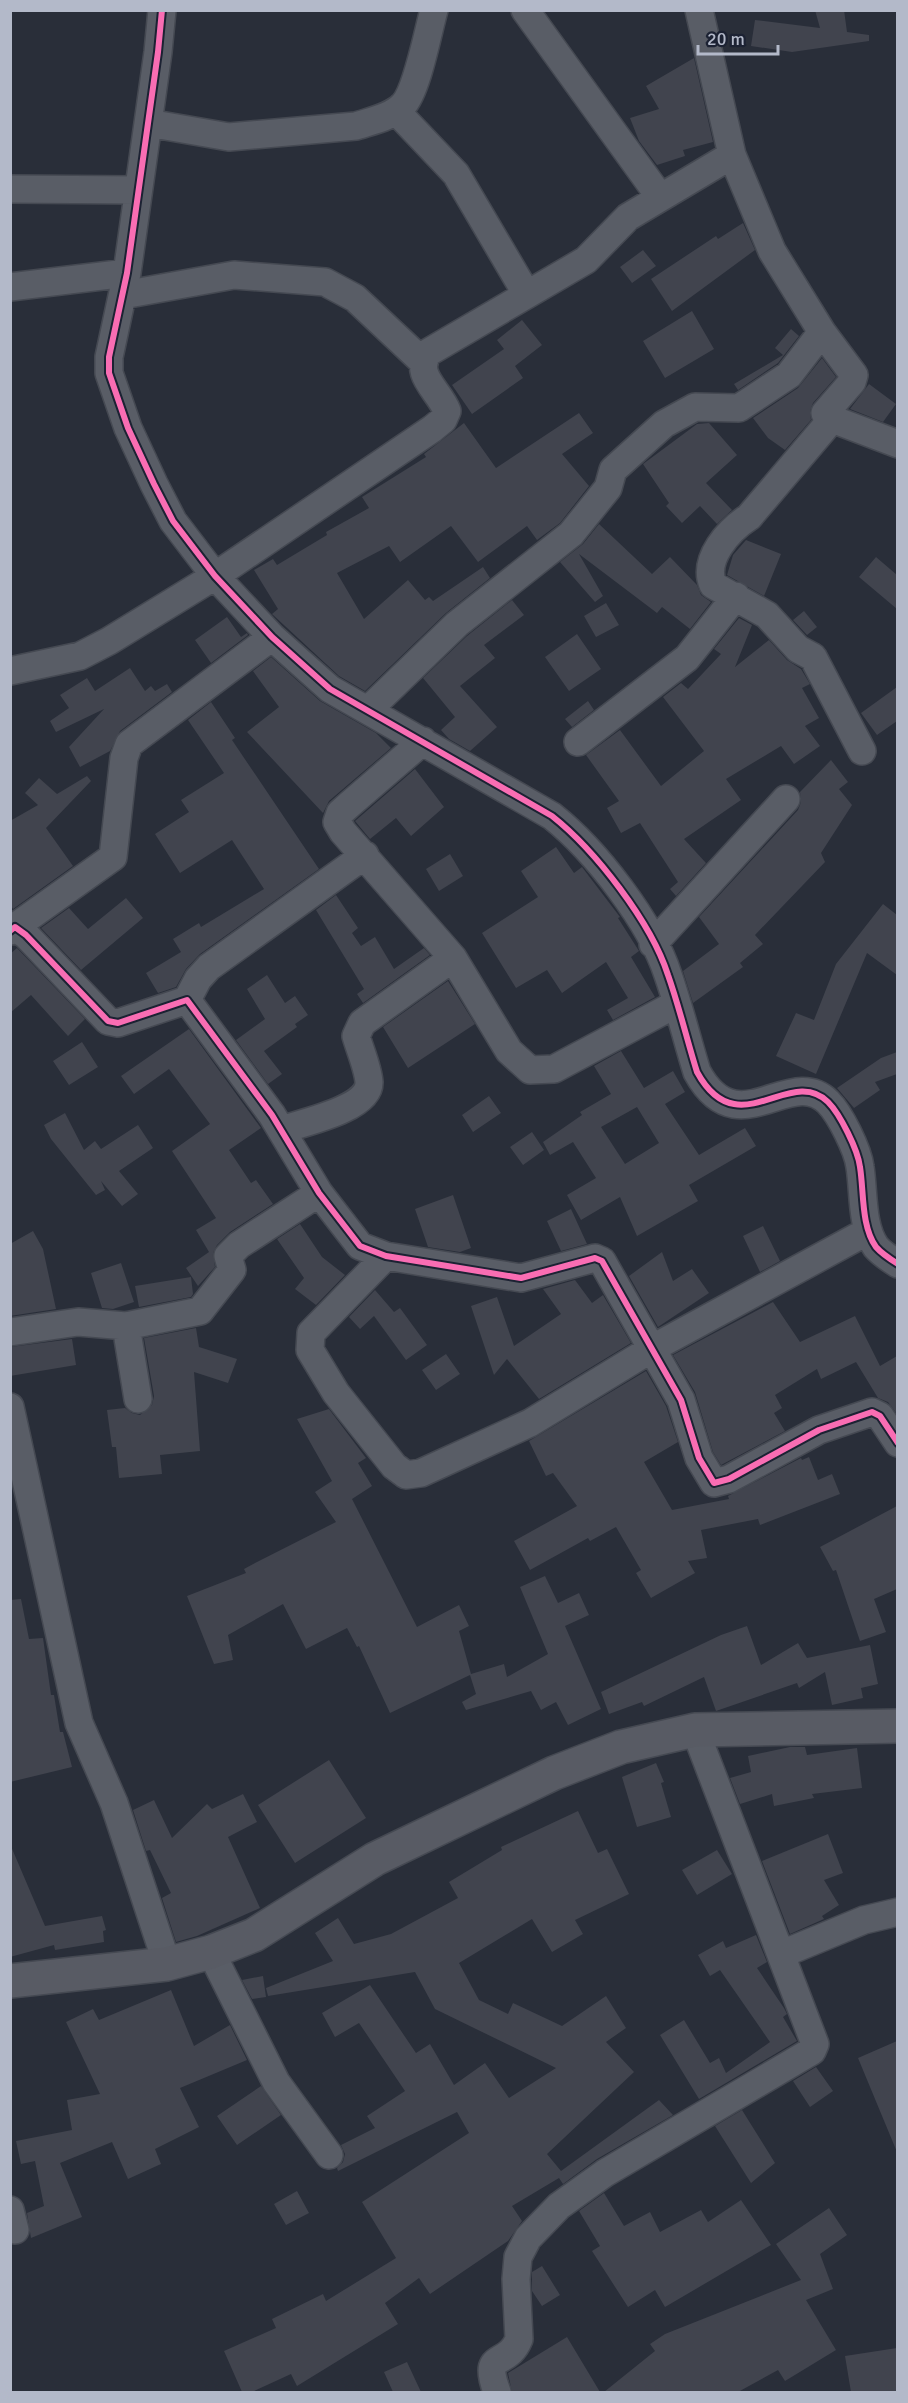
<svg xmlns="http://www.w3.org/2000/svg" width="908" height="2403" font-family="Signika,sans-serif">
<style>
.building{fill:#41444e;fill-rule:evenodd}
.lines{fill:none;stroke-linecap:round;stroke-linejoin:round}
.street-casing{stroke:#454952;stroke-width:30}
.secondary-casing{stroke:#454952;stroke-width:36}
.street{stroke:#595d66;stroke-width:27}
.secondary{stroke:#585b64;stroke-width:33}
.cycleway-casing{stroke:#1c2233;stroke-width:10}
.cycleway{stroke:#f96db3;stroke-width:6}
</style>
<rect width="100%" height="100%" fill="#292e39"/>
<path class="building" d="M815 10H844L847 32 869 35V41L792 52 751 46 755 20 820 28Z
M694 58 713 142 683 150 685 156 657 165 639 141 630 118 659 109 646 86Z
M743 223 755 250 672 311 651 279 716 236 718 239Z
M643 250 656 266 632 283 620 267Z
M692 311 714 349 665 378 643 341Z
M522 320 542 345 515 366 523 378 472 414 452 385 504 349 497 340Z
M791 329 799 336 778 363 738 390 734 384 783 355 775 348Z
M822 358 836 377 813 403 810 411 811 420 785 450 768 438 753 418 798 388Z
M869 384 896 404 883 422 850 409Z
M579 413 593 433 562 454 589 486 560 523 537 540 527 526 478 562 451 526 400 562 389 546 337 573 364 619 408 580 425 600 429 597 433 601 483 567 490 578 446 613 365 691 339 676 272 614 278 609 254 570 273 559 277 565 327 535 326 532 369 508 362 497 426 457 424 454 464 423 496 468Z
M709 423 737 455 706 483 732 510 717 524 700 506 682 523 666 506 669 503 643 464 697 424Z
M599 524 652 574 670 557 697 585 701 595 711 602 690 629 662 607 657 613 579 554 603 596 595 602 560 562 583 544Z
M746 540 781 554 764 596 727 575 733 555Z
M876 557 897 575V609L859 577Z
M512 600 524 615 484 645 495 658 460 686 497 727 470 751 449 739 441 730 455 717 423 678 467 636Z
M606 603 619 625 596 637 584 616Z
M804 611 817 627 807 635 793 620Z
M227 617 241 637 247 633 248 635 211 663 195 640Z
M739 618 752 625 735 667 769 640 787 660 801 669 810 684 802 688 819 718 805 726 820 746 794 764 781 746 726 779 741 800 684 839 706 863 676 896 670 889 678 882 640 823 621 833 607 808 619 801 586 755 620 730 661 786 704 751 663 697 681 683 688 689 721 654 714 649Z
M577 634 601 669 569 691 545 657Z
M271 657 320 701 376 733 391 748 329 801 323 813 247 732 279 707 253 671Z
M130 668 145 691 151 686 155 691 167 684 172 692 120 731 110 751 80 767 69 747 104 709 56 732 50 721 69 708 60 695 87 678 95 691Z
M897 687V721L877 735 861 713Z
M588 701 594 710 572 727 565 719Z
M211 702 235 738 232 740 319 869 200 954 186 969 176 987 158 993 146 973 181 952 173 939 199 923 201 927 264 889 232 840 180 873 155 834 189 812 181 800 224 773 188 720Z
M831 760 848 782 839 789 852 805 821 853 825 862 755 935 763 944 740 963 743 967 693 1003 683 971 719 944 699 917 798 810 801 802 800 792Z
M415 769 444 807 411 836 396 818 370 839 355 821Z
M87 776 91 781 46 828 73 866 13 909 10 904V821L38 805 25 793 39 778 57 794Z
M556 847 574 873 582 867 620 917 618 918 639 951 631 957 655 997 613 1020 607 1010 628 998 606 962 562 993 547 970 516 988 482 933 538 897 521 871Z
M450 854 463 876 439 891 426 869Z
M336 895 358 928 352 933 361 946 375 937 394 969 424 948 430 955 363 1003 357 994 364 989 316 910Z
M126 898 143 918 81 970 41 928 69 908 88 929Z
M883 904 897 915V975L867 953 816 1074 776 1056 796 1013 814 1020 836 964Z
M17 948 85 1019 68 1036 31 995 10 1013V954Z
M267 975 285 1003 295 996 308 1015 295 1024 297 1027 264 1051 282 1074 268 1084 236 1040 265 1019 247 989Z
M448 981 475 1024 408 1068 383 1027Z
M189 1029 261 1128 229 1150 251 1183 256 1180 273 1204 230 1232 217 1245 213 1253 215 1267 198 1286 186 1268 209 1252 196 1230 216 1218 172 1151 210 1124 169 1069 134 1094 121 1076Z
M82 1042 98 1067 69 1085 53 1061Z
M621 1051 644 1088 673 1071 685 1092 665 1104 699 1155 745 1128 756 1146 689 1185 698 1201 637 1236 620 1197 581 1220 567 1195 596 1178 573 1142 550 1155 543 1142 582 1115 580 1112 611 1094 594 1066ZM637 1107 659 1143 625 1164 601 1127Z
M897 1052V1074L875 1082 880 1090 854 1108 837 1088 881 1058Z
M489 1096 501 1113 473 1132 462 1115Z
M65 1113 84 1150 95 1141 101 1149 138 1125 153 1148 119 1171 138 1194 122 1206 101 1181 105 1190 96 1195 51 1139 44 1125Z
M532 1132 544 1150 523 1165 510 1147Z
M453 1195 471 1248 460 1252 428 1247 415 1209Z
M571 1209 587 1244 561 1251 547 1221Z
M300 1224 322 1257 345 1275 316 1305 295 1289 304 1278 277 1239Z
M763 1226 780 1261 760 1272 743 1236Z
M33 1231 43 1249 56 1309 10 1316V1244Z
M662 1252 673 1281 692 1269 709 1293 658 1327 629 1276Z
M121 1263 134 1302 113 1309 102 1308 91 1273Z
M191 1277 193 1294 191 1297 139 1307 135 1286Z
M575 1280 592 1303 603 1295 631 1343 539 1399 507 1359 494 1375 471 1306 497 1297 514 1346 561 1314 543 1289Z
M375 1290 394 1312 400 1308 427 1345 406 1360 374 1316 360 1329 349 1317Z
M773 1302 800 1342 855 1316 880 1366 897 1356V1414L888 1402 878 1398 856 1362 821 1379 817 1369 775 1395 782 1408 774 1413 785 1431 721 1465 713 1452 695 1392 673 1355Z
M196 1328 199 1347 237 1359 228 1383 194 1372 200 1451 160 1455 162 1474 119 1478 116 1447H112L107 1410 125 1408 132 1413 140 1415 152 1405 154 1396 144 1338Z
M72 1339 76 1365 10 1376V1347Z
M446 1354 460 1374 436 1390 422 1370Z
M646 1371 666 1406 678 1442 644 1462 672 1510 729 1499 728 1496 801 1458 802 1460 809 1457 818 1480 832 1474 840 1494 760 1525 758 1519 701 1530 707 1558 688 1561 695 1573 651 1598 636 1573 641 1570 616 1527 590 1541 588 1538 530 1570 514 1541 577 1506 553 1473 546 1476 529 1441Z
M329 1409 366 1458 358 1463 372 1486 352 1499 417 1627 459 1605 469 1626 459 1631 471 1674 504 1664 507 1677 548 1654 520 1587 545 1576 558 1603 579 1593 589 1615 565 1626 601 1709 568 1725 556 1702 541 1710 531 1691 466 1710 462 1702 476 1694 470 1675 390 1713 359 1646 357 1647 347 1628 306 1649 283 1604 228 1635 233 1660 214 1664 187 1596 246 1573 244 1569 257 1562 336 1522 315 1492 332 1481 297 1419Z
M897 1506V1589L874 1599 886 1632 860 1641 836 1570 833 1571 820 1547Z
M21 1599 29 1639 43 1638 51 1695H54L60 1732H63L72 1767 10 1782V1600Z
M747 1626 761 1665 798 1643 807 1658 870 1645 878 1684 861 1688 863 1698 832 1705 825 1672 799 1688 797 1683 716 1711 704 1677 644 1706 642 1702 609 1714 601 1692 721 1635Z
M790 1747H805L807 1755 857 1748 862 1788 812 1794 814 1798 774 1806 772 1794 740 1804 730 1778 751 1772 748 1756Z
M329 1760 366 1818 295 1863 258 1805Z
M656 1763 664 1782 661 1783 671 1817 637 1827 622 1777Z
M243 1794 257 1822 228 1837 260 1908 197 1936 176 1942 162 1898 171 1893 150 1850 146 1851 133 1810 154 1800 172 1838 207 1804 212 1809Z
M578 1811 598 1853 607 1849 629 1894 575 1920 583 1934 552 1952 532 1919 459 1963 479 2000 508 2014 513 2003 562 2026 606 1996 626 2028 606 2042 634 2072 547 2154 561 2171 659 2100 673 2115 597 2159 563 2184 559 2178 512 2206 522 2221 508 2241 430 2294 419 2278 385 2303 398 2324 297 2386 291 2374 252 2392H242L224 2351 276 2328 272 2319 323 2294 326 2301 396 2258 362 2202 469 2133 457 2112 338 2171 337 2168 343 2162 345 2154 341 2145 375 2128 367 2116 405 2091 359 2023 335 2037 322 2013 370 1985 416 2053 430 2044 454 2085 485 2063 509 2098 556 2068 435 2009 415 1972 268 1996 266 1988 333 1961 315 1933 338 1918 354 1944 391 1934 458 1898 449 1882 502 1850 501 1847Z
M828 1834 843 1873 824 1880 839 1905 822 1916 824 1919 790 1934 762 1861Z
M10 1844 45 1926 102 1916 106 1930 103 1931 104 1942 55 1950 54 1945 10 1957Z
M717 1850 732 1874 697 1895 682 1870Z
M756 1935 767 1962 757 1968 784 2008 787 2014 783 2017 797 2041 699 2099 660 2035 684 2020 710 2063 719 2058 726 2073 770 2042 720 1970 710 1976 698 1955 723 1941 726 1948Z
M263 1976 266 1997 252 1999 242 1980Z
M171 1990 194 2046 230 2025 247 2060 180 2088 199 2127 155 2149 161 2164 128 2179 112 2142 60 2163 82 2217 31 2238 27 2213 44 2206 35 2161 21 2164 16 2141 72 2130 67 2100 100 2094 66 2022 93 2009 99 2020Z
M897 2041V2152L858 2058Z
M816 2067 833 2091 810 2107 793 2081Z
M261 2086 281 2115 237 2145 217 2116Z
M742 2110 775 2163 751 2183 715 2126Z
M297 2191 309 2213 286 2225 274 2204Z
M604 2193 624 2226 650 2212 660 2232 701 2210 708 2222 741 2200 771 2245 665 2307 655 2290 628 2307 592 2251 600 2246 579 2211Z
M829 2208 847 2235 820 2254 833 2289 806 2300 836 2350 785 2381 778 2370 738 2392H604L655 2351 650 2344 665 2334 801 2280 776 2244Z
M542 2266 560 2295 542 2306 532 2291V2272Z
M567 2337 600 2392H512L508 2373Z
M897 2348V2392H851L845 2356Z
M407 2362 421 2392H393L384 2372Z"/>
<g class="lines">
<g class="street-casing">
<path id="street" d="M162 10 158 52 127 273 109 357V373L128 428 154 484 173 521 215 576 272 637 330 689 552 816C595 850 651 922 668 975 679 1006 687 1040 697 1072 738 1147 790 1064 828 1102 840 1114 858 1150 860 1167 864 1192 861 1226 876 1247 882 1254 890 1259 898 1264
M525 10 660 197
M699 10 732 155 772 251 822 332 854 375 852 382 825 413 832 419 749 517C729 530 702 559 713 585L767 615 798 649 813 657 862 751
M396 111 456 174 526 293
M148 123 229 137 356 126C371 121 392 117 403 105 417 91 428 31 434 10
M10 189 138 190
M10 287 127 273
M123 295 234 275 325 282 355 298 422 361
M832 419 898 444
M10 671 80 656 109 641 215 576 432 429 443 420 447 411C439 390 412 374 429 352L586 260 628 217 732 155
M368 710 457 624 571 534 608 488 613 470 664 424 695 407 739 408 789 375 822 332
M423 741 350 804 340 813 337 822 343 832 453 958 509 1051 530 1070 554 1069 676 1004
M578 742 687 658 736 596
M15 927 113 857 124 758 129 744 272 637
M10 931 15 927 26 935 108 1021 118 1023 187 1000 272 1115 319 1193 360 1246 386 1256 521 1278 595 1258 602 1261 681 1400 699 1458 714 1483 729 1479 819 1430 872 1412 880 1416 898 1443
M653 944 786 799
M187 1000 198 979 209 967 365 855
M281 1130C301 1123 370 1109 369 1082 368 1068 360 1050 356 1036L362 1023 453 958
M386 1256 311 1333 310 1350 336 1393 394 1466 406 1475 421 1473 530 1423 653 1348 868 1231
M126 1326 138 1399
M10 1332 78 1322 126 1326 200 1311 232 1270 228 1256 239 1245 319 1193
M10 1407 79 1723 114 1803 167 1964
M211 1952 276 2082 329 2155
M782 1954 864 1920 898 1912
M10 2210 15 2230
M497 2392C481 2349 507 2369 519 2339L516 2279 518 2257 528 2238 559 2206 605 2173 812 2051 815 2044 695 1730"/>
</g>
<g class="secondary-casing">
<path id="secondary" d="M10 1981 167 1964 211 1952 254 1935 375 1859 554 1773 621 1747 695 1730 898 1726"/>
</g>
<use href="#street" class="street"/>
<use href="#secondary" class="secondary"/>
<g class="cycleway-casing">
<path id="cycleway" d="M162 10 158 52 127 273 109 357V373L128 428 154 484 173 521 215 576 272 637 330 689 552 816C595 850 651 922 668 975 679 1006 687 1040 697 1072 738 1147 790 1064 828 1102 840 1114 858 1150 860 1167 864 1192 861 1226 876 1247 882 1254 890 1259 898 1264
M10 931 15 927 26 935 108 1021 118 1023 187 1000 272 1115 319 1193 360 1246 386 1256 521 1278 595 1258 602 1261 681 1400 699 1458 714 1483 729 1479 819 1430 872 1412 880 1416 898 1443"/>
</g>
<use href="#cycleway" class="cycleway"/>
</g>
<rect width="908" height="2403" fill="none" stroke="#b3b9c9" stroke-width="24"/>
<path d="M698 45v9h80v-9" fill="none" stroke="#b3b9c9" stroke-width="3"/>
<text x="707" y="45" font-size="18" fill="#b3b9c9" stroke="#1c2233" stroke-width="4.5" paint-order="stroke">20 m</text>
</svg>
